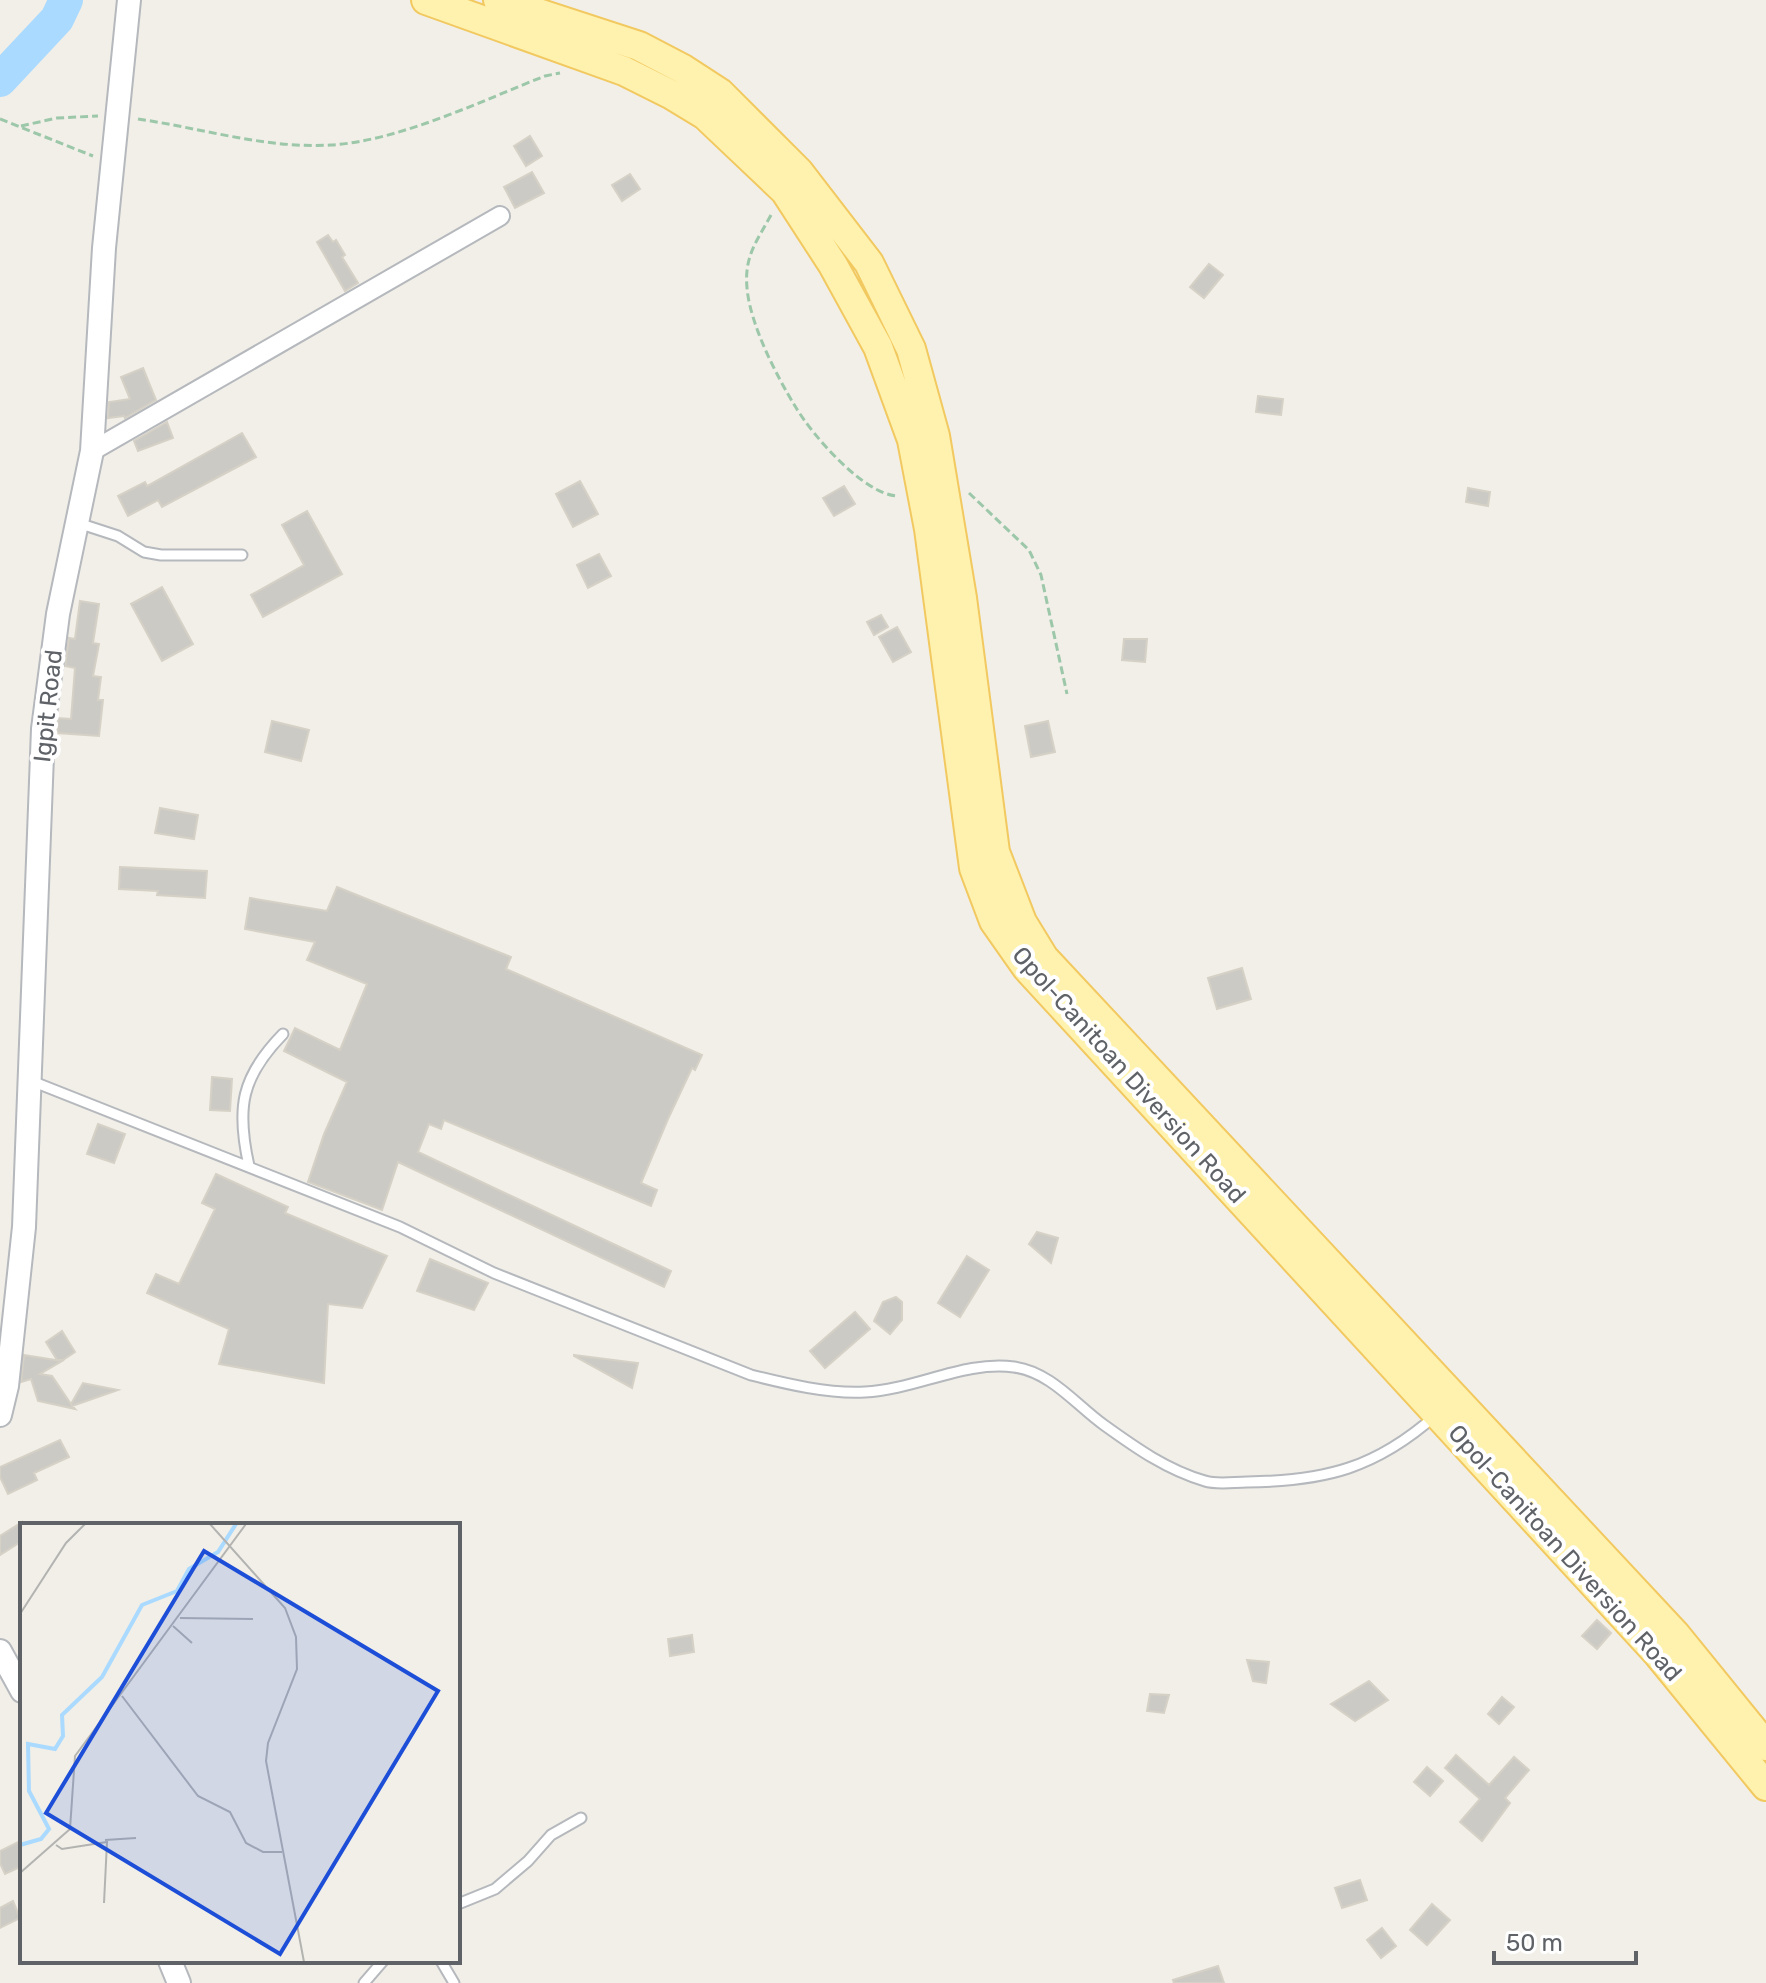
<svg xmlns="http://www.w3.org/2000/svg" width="1766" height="1983" font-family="Rubik,sans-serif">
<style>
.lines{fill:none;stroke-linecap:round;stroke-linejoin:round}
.river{stroke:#aadaff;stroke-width:34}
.building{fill:#cccac5;stroke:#d6d1c6;stroke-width:2}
.service-casing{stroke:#b5b8bc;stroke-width:13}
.minor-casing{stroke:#b5b8bc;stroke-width:22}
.tertiary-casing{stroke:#b5b8bc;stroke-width:26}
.primary-casing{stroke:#f2c960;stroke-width:32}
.path{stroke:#9cc7a9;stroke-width:3;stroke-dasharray:8 4;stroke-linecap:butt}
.service{stroke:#fff;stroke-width:9}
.minor{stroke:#fff;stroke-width:18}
.tertiary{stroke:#fff;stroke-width:22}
.primary{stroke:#fff2af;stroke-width:28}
.labels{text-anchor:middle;stroke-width:8;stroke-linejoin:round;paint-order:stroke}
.street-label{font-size:24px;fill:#5f6368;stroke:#fff}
.inset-river{fill:none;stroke:#aadaff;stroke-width:4}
.inset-road{fill:none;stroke:#b3b3b1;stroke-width:2}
.view{fill:#1d4ed8;fill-opacity:0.15;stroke:#1d4ed8;stroke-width:4}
.inset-edge{fill:none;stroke:#5f6368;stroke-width:4}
</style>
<rect width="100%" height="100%" fill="#f1efe8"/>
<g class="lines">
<path class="river" d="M0 80 57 19 66 0"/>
</g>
<path class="building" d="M530 136 542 156 526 166 514 146Z
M532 172 544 193 515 208 504 187Z
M630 174 640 189 622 201 612 185Z
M328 235 333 242 336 240 345 255 342 257 358 283 345 291 317 242Z
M1209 264 1223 275 1204 298 1190 287Z
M143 368 156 400 125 418 124 416 108 418 109 402 130 399 121 377Z
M1258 396 1283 399 1281 415 1256 412Z
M167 422 173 438 138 451 134 441Z
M242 433 256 457 162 507 158 500 128 516 118 496 145 482 147 486Z
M580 481 598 514 573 527 556 494Z
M844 486 855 504 834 516 823 498Z
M1468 488 1490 492 1488 506 1466 502Z
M307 511 342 574 263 617 251 595 304 565 282 525Z
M599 554 611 576 588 588 577 565Z
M162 587 193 644 162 661 131 604Z
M80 601 99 604 93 643 99 644 93 676 101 677 98 700H103L99 736 57 733 58 718 71 719 75 668 65 666 69 638 75 639Z
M881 615 888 627 874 635 867 622Z
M897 627 911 652 893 662 879 637Z
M1124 639H1147L1145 662 1122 660Z
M272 721 309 730 301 761 265 752Z
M1048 721 1055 752 1031 757 1025 726Z
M160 808 198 815 194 839 155 833Z
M120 867 207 871 205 898 157 895 158 891 119 889Z
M337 887 511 957 506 969 702 1055 695 1070 692 1068 668 1119 641 1183 657 1190 651 1206 444 1120 441 1129 429 1124 418 1152 671 1271 664 1287 398 1162 382 1210 308 1182 324 1134 347 1082 284 1051 295 1028 340 1050 367 984 307 960 315 942 245 929 250 898 327 911Z
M1242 968 1251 999 1217 1009 1208 978Z
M212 1077 232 1079 230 1111 210 1110Z
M98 1124 125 1134 114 1163 87 1154Z
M216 1174 288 1207 285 1213 387 1256 362 1308 328 1304 324 1383 219 1364 229 1329 147 1293 156 1274 179 1284 215 1209 202 1203Z
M1037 1232 1058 1238 1051 1263 1029 1244Z
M967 1256 989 1270 960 1317 938 1303Z
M430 1259 488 1283 474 1310 417 1291Z
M896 1297 902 1302V1320L890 1334 874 1321 883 1302Z
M855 1312 870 1329 825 1368 810 1351Z
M62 1331 75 1352 63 1360H57L46 1342Z
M24 1355 62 1361 40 1374 52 1376 71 1404 83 1383 118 1390 72 1406 75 1409 38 1401 31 1379 21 1382Z
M574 1355 638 1363 632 1388 574 1356Z
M60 1440 69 1457 34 1473 37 1480 8 1494 0 1477V1467Z
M22 1522V1541L0 1555V1536Z
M1597 1620 1611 1633 1597 1649 1582 1636Z
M692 1635 694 1652 670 1656 668 1639Z
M1247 1660 1269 1662 1266 1683 1253 1681Z
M1369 1681 1388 1700 1355 1721 1331 1704Z
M1150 1694 1169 1695 1164 1713 1147 1711Z
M1502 1697 1514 1707 1499 1724 1488 1714Z
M1456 1755 1489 1785 1514 1757 1529 1770 1505 1798 1510 1803 1482 1841 1460 1822 1480 1799 1445 1768Z
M1427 1767 1443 1781 1430 1796 1414 1782Z
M22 1840V1866L5 1874 0 1863V1851Z
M1360 1880 1367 1900 1342 1908 1335 1888Z
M13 1901 20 1918 0 1928V1908Z
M1432 1904 1450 1920 1427 1945 1410 1930Z
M1382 1928 1396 1946 1381 1958 1367 1940Z
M1218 1966 1224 1983H1174L1173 1980Z"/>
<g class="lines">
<g class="service-casing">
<path id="service" d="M78 523 118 536 144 552 161 555H242
M29 1080 400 1227 494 1273 751 1375C787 1384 828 1394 865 1392 914 1390 966 1360 1014 1367 1051 1372 1076 1405 1104 1425 1136 1448 1167 1470 1205 1481 1217 1485 1234 1482 1247 1482 1326 1481 1376 1468 1436 1415
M249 1166C236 1108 241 1077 283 1034
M458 1904 495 1889 528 1861 551 1835 581 1818
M441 1961 454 1983
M364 1983 383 1961"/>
</g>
<g class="minor-casing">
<path id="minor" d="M92 451 500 216"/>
</g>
<g class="tertiary-casing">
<path id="tertiary" d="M0 1415 7 1386 24 1227 43 729 58 614 92 451 104 248 129 0
M0 1651 22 1691
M170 1961 179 1983"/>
</g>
<g class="primary-casing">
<path id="primary" d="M426 0 624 71 672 95 705 115 785 191 833 265 878 347 912 440 929 529 974 868 994 921 1027 968 1658 1654 1766 1786
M498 0 639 46 683 69 720 93 799 172 869 263 911 349 935 436 962 598 995 852 1022 922 1044 958 1676 1635 1766 1746"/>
</g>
<path class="path" d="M0 119 93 156
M138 119C201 128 266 149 331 145 399 141 481 101 545 76L560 73
M21 126 57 118 98 116
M771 215C757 241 744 256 747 288 750 324 776 375 795 406 812 435 864 495 898 496
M969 493 1029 550 1041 575 1067 694"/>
<use href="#service" class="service"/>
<use href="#minor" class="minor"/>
<use href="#tertiary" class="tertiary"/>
<use href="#primary" class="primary"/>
</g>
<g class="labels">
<g class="street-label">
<text transform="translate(48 706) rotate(-84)" y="8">Igpit Road</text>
<text transform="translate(1129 1075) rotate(48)" y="8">Opol-Canitoan Diversion Road</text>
<text transform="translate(1565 1553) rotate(48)" y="8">Opol-Canitoan Diversion Road</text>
</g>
</g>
<g transform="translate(20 1523)">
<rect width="440" height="440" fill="#f1efe8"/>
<path class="inset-river" d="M0 322 21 316 29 306 9 268 8 221 35 226 43 213 42 192 82 154 122 82 157 68 169 46 198 29 216 1"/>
<path class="inset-road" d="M190 1 265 85 276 114 277 146 248 220 246 238 284 439M0 91 46 20 65 1M160 95 233 96M153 103 172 120M102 173 178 273 210 289 226 320 243 329H262M85 317 116 315M36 322 42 326 87 319 84 380M0 350 50 306 55 233 226 1"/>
<path class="view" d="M184 28 418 168 260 431 26 290Z"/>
<rect width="440" height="440" class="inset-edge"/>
</g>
<path d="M1494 1951v12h142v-12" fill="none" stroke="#5f6368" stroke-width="4"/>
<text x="1506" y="1951" font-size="24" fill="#5f6368" stroke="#ffffff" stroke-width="6" paint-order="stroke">50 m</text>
</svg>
